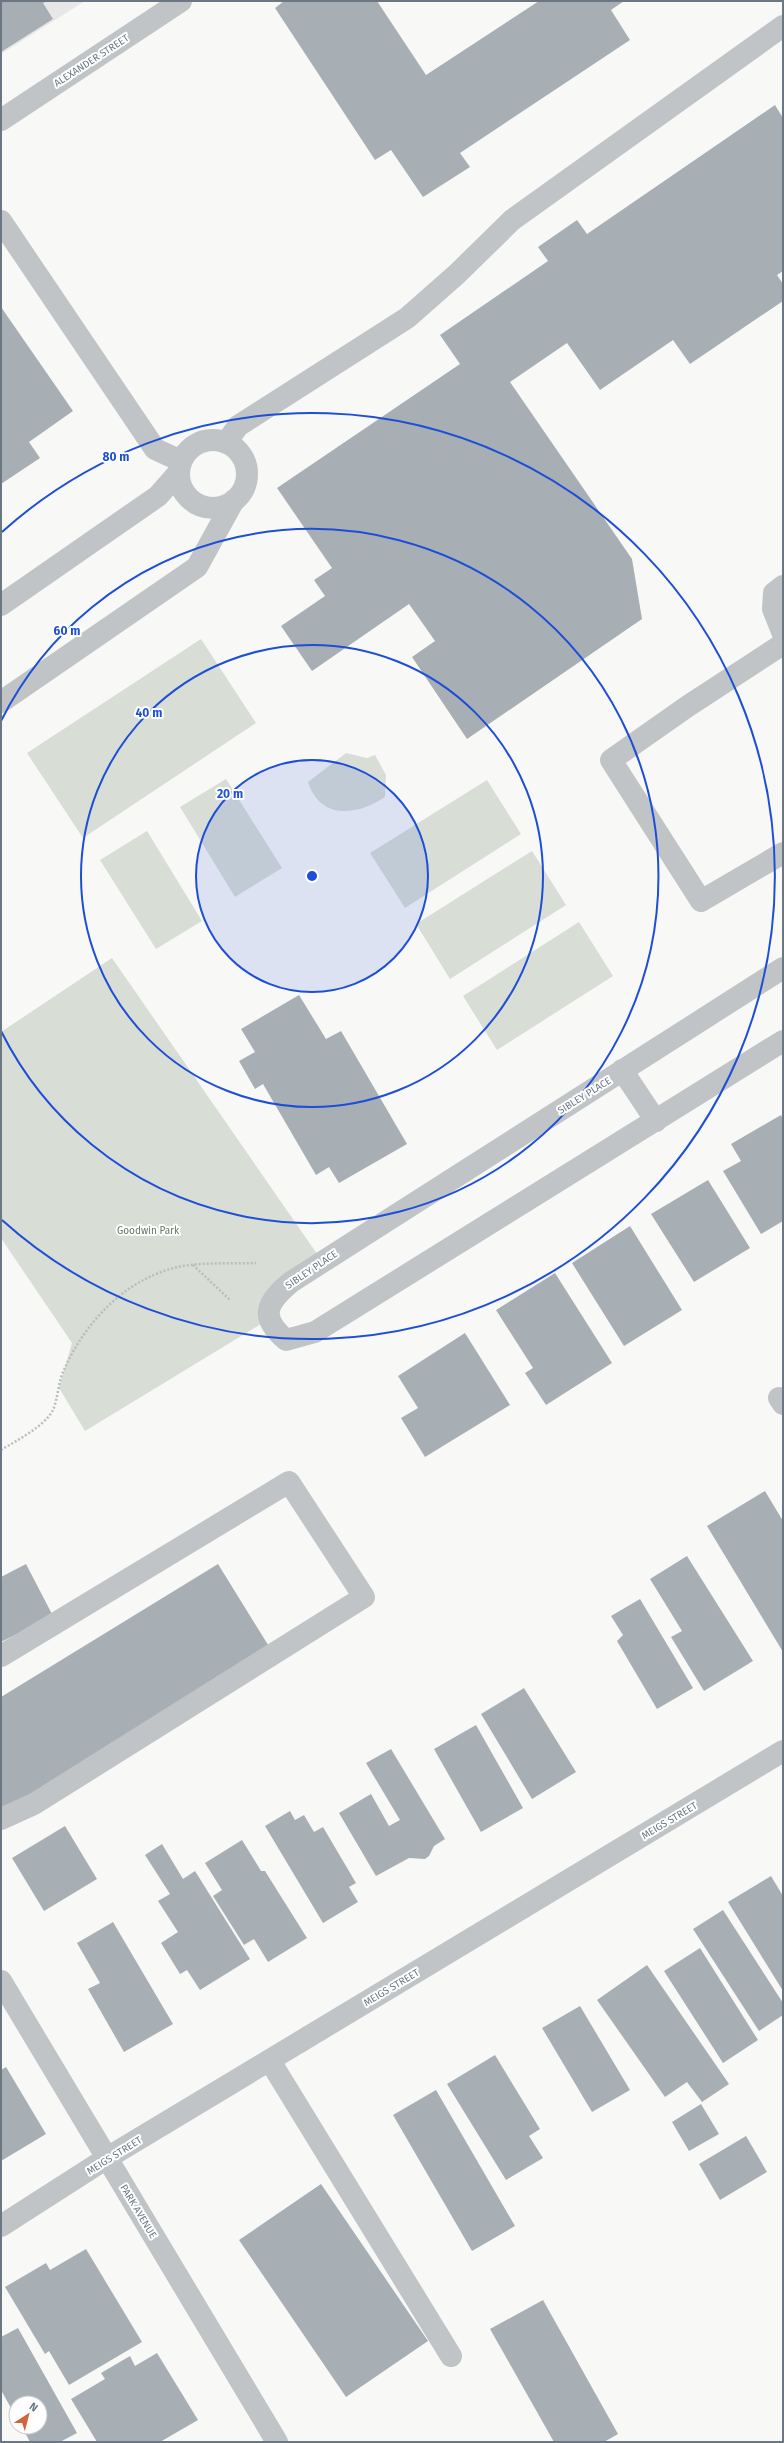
<svg xmlns="http://www.w3.org/2000/svg" width="784" height="2443" font-family="'Fira Sans',sans-serif">
<style>
.built{fill:#e6e7e6}
.green{fill:#d8ddd6}
.building{fill:#a8afb4}
.lines{fill:none;stroke-linecap:round;stroke-linejoin:round}
.path{stroke:#babdbf;stroke-width:2.5;stroke-dasharray:2 2;stroke-linecap:butt}
.minor{stroke:#c0c4c7;stroke-width:22}
.ring{fill:none;stroke:#1d4ed8;stroke-width:2}
.labels{text-anchor:middle;stroke-width:4;stroke-linejoin:round;paint-order:stroke}
.street-label{font-size:10px;fill:#6b7883;stroke:#fff}
.park-label{font-size:10px;fill:#677665;stroke:#fff}
.centre{fill:#1d4ed8;stroke:#fff;stroke-width:2}
.ring-label{font-size:12px;text-anchor:middle;font-weight:bold;fill:#1d4ed8;stroke:#fff;stroke-width:4;stroke-linejoin:round;paint-order:stroke}
</style>
<rect width="100%" height="100%" fill="#f8f8f6"/>
<path class="built" d="M1 1H85L1 54Z"/>
<path class="green" d="M201 639 256 723 83 838 27 753Z
M346 753 367 758 375 755 386 775 385 797C357 816 320 820 308 782Z
M226 779 282 868 235 897 180 807Z
M487 780 521 834 405 908 370 853Z
M147 831 202 921 156 949 100 860Z
M532 851 566 905 450 979 416 924Z
M579 922 613 976 497 1050 463 996Z
M112 958 322 1261 269 1319 85 1431 59 1388 72 1343 1 1238V1032Z"/>
<path class="building" d="M1 1H47L43 3 53 19 1 52Z
M284 1H377L426 75 539 1H624L611 10 630 40 460 153 470 167 423 197 391 150 375 160 275 8Z
M775 105 783 118V271L777 275 783 284V301L690 364 673 340 600 390 567 343 510 382 632 559 642 619 467 739 412 657 435 641 409 604 312 671 281 626 325 596 314 580 332 568 277 488 460 364 440 335 548 261 538 247 577 220 587 234Z
M1 307 73 411 29 442 40 458 1 484Z
M299 995 326 1039 341 1031 407 1144 339 1183 329 1167 316 1175 263 1084 255 1089 239 1061 255 1052 241 1029Z
M781 1115 783 1119V1221L761 1234 723 1171 741 1161 731 1144Z
M708 1180 750 1248 694 1282 651 1214Z
M630 1226 682 1310 624 1346 572 1263Z
M555 1273 612 1363 546 1405 525 1373 533 1368 496 1310Z
M465 1333 510 1405 425 1457 401 1418 418 1408 398 1376Z
M765 1491 783 1521V1652L707 1526Z
M687 1556 753 1661 704 1691 671 1637 682 1631 650 1579Z
M26 1564 53 1616 1 1642V1577Z
M218 1564 270 1648 1 1813V1697Z
M640 1599 693 1688 657 1709 617 1641 623 1635 611 1616Z
M524 1688 576 1772 532 1799 481 1714Z
M476 1725 523 1808 481 1832 434 1749Z
M391 1749 445 1839 434 1846 429 1856 425 1859 409 1858 376 1876 339 1813 371 1794 389 1826 400 1820 366 1763Z
M290 1811 295 1820 304 1815 314 1832 323 1827 356 1883 349 1887 358 1902 323 1923 265 1826Z
M65 1826 97 1879 44 1911 12 1858Z
M242 1840 261 1871H265L307 1938 268 1962 254 1939 244 1945 213 1896 222 1890 205 1863Z
M162 1844 183 1879 195 1871 250 1959 200 1990 187 1970 180 1974 161 1943 178 1932 158 1901 170 1894 145 1855Z
M771 1876 783 1896V1991L728 1902Z
M723 1910 783 2003V2015L759 2031 693 1929Z
M113 1922 173 2024 124 2052 88 1989 100 1983 77 1943Z
M700 1948 758 2040 723 2063 664 1971Z
M647 1965 729 2084 702 2102 687 2082 665 2097 597 2000Z
M580 2006 630 2090 592 2112 542 2028Z
M495 2055 540 2129 529 2136 543 2158 506 2180 447 2084Z
M6 2067 46 2134 1 2161V2070Z
M436 2090 515 2226 472 2251 393 2115Z
M701 2104 719 2134 689 2151 672 2122Z
M746 2136 767 2172 720 2200 699 2164Z
M321 2184 428 2341 346 2397 239 2240Z
M86 2249 142 2342 69 2385 49 2351 45 2354 5 2287 46 2263 50 2270Z
M543 2300 618 2434 604 2442H554L490 2329Z
M18 2328 77 2433 60 2442H30L22 2427H40V2403H16V2417L1 2390V2337Z
M157 2353 198 2420 160 2442H97L71 2399 105 2379 101 2373 130 2356 135 2366Z"/>
<g class="lines">
<path class="path" d="M193 1265 230 1300
M1 1450C16 1441 45 1426 53 1410 58 1398 58 1384 63 1372 85 1321 128 1276 183 1266 207 1262 232 1264 256 1263"/>
<path class="minor" d="M1 120 181 1
M1 221 155 449 181 461
M179 474a34 34 0 1 1 68 0a34 34 0 1 1-68 0Z
M226 443 238 426 407 318 457 274 512 220 783 26
M783 586 774 593 773 609 783 634
M1 605 158 496 179 472
M783 644 688 706 611 760 701 901 783 853
M1 702 197 567 234 500
M783 968 291 1282C266 1303 259 1317 286 1340L315 1332 783 1041
M622 1070 656 1121
M779 1398 783 1404
M1 1656 289 1482 364 1597 34 1804 1 1819
M1 1981 277 2442
M270 2061 451 2356
M1 2226 107 2158 783 1751"/>
</g>
<circle cx="312" cy="876" r="116" fill="#1d4ed8" fill-opacity=".12"/>
<g class="ring">
<circle cx="312" cy="876" r="116"/>
<circle cx="312" cy="876" r="231"/>
<path d="M1 721A347 347 0 1 1 1 1031"/>
<path d="M2 532A463 463 0 1 1 2 1220"/>
</g>
<g class="labels">
<g class="street-label">
<text transform="translate(91 60) rotate(-33)" y="4">ALEXANDER STREET</text>
<text transform="translate(584 1095) rotate(-32)" y="4">SIBLEY PLACE</text>
<text transform="translate(311 1269) rotate(-34)" y="4">SIBLEY PLACE</text>
<text transform="translate(669 1820) rotate(-31)" y="4">MEIGS STREET</text>
<text transform="translate(391 1987) rotate(-31)" y="4">MEIGS STREET</text>
<text transform="translate(114 2155) rotate(-32)" y="4">MEIGS STREET</text>
<text transform="translate(139 2211) rotate(59)" y="4">PARK AVENUE</text>
</g>
<g class="park-label">
<text x="148" y="1234">Goodwin Park</text>
</g>
</g>
<circle cx="312" cy="876" r="6" class="centre"/>
<g class="ring-label">
<text x="116" y="461">80 m</text>
<text x="67" y="635">60 m</text>
<text x="149" y="717">40 m</text>
<text x="230" y="798">20 m</text>
</g>
<rect width="784" height="2443" fill="none" stroke="#6b7883" stroke-width="4"/>
<g transform="translate(28 2415) rotate(36)"><circle r="19" fill="#ffffff" stroke="#c4c9cd"/>
<path d="M0-3L7 15L0 10L-7 15Z" fill="#d0653e"/>
<text y="-6" font-size="11" font-weight="bold" text-anchor="middle" fill="#6b7883">N</text>
</g>
</svg>
